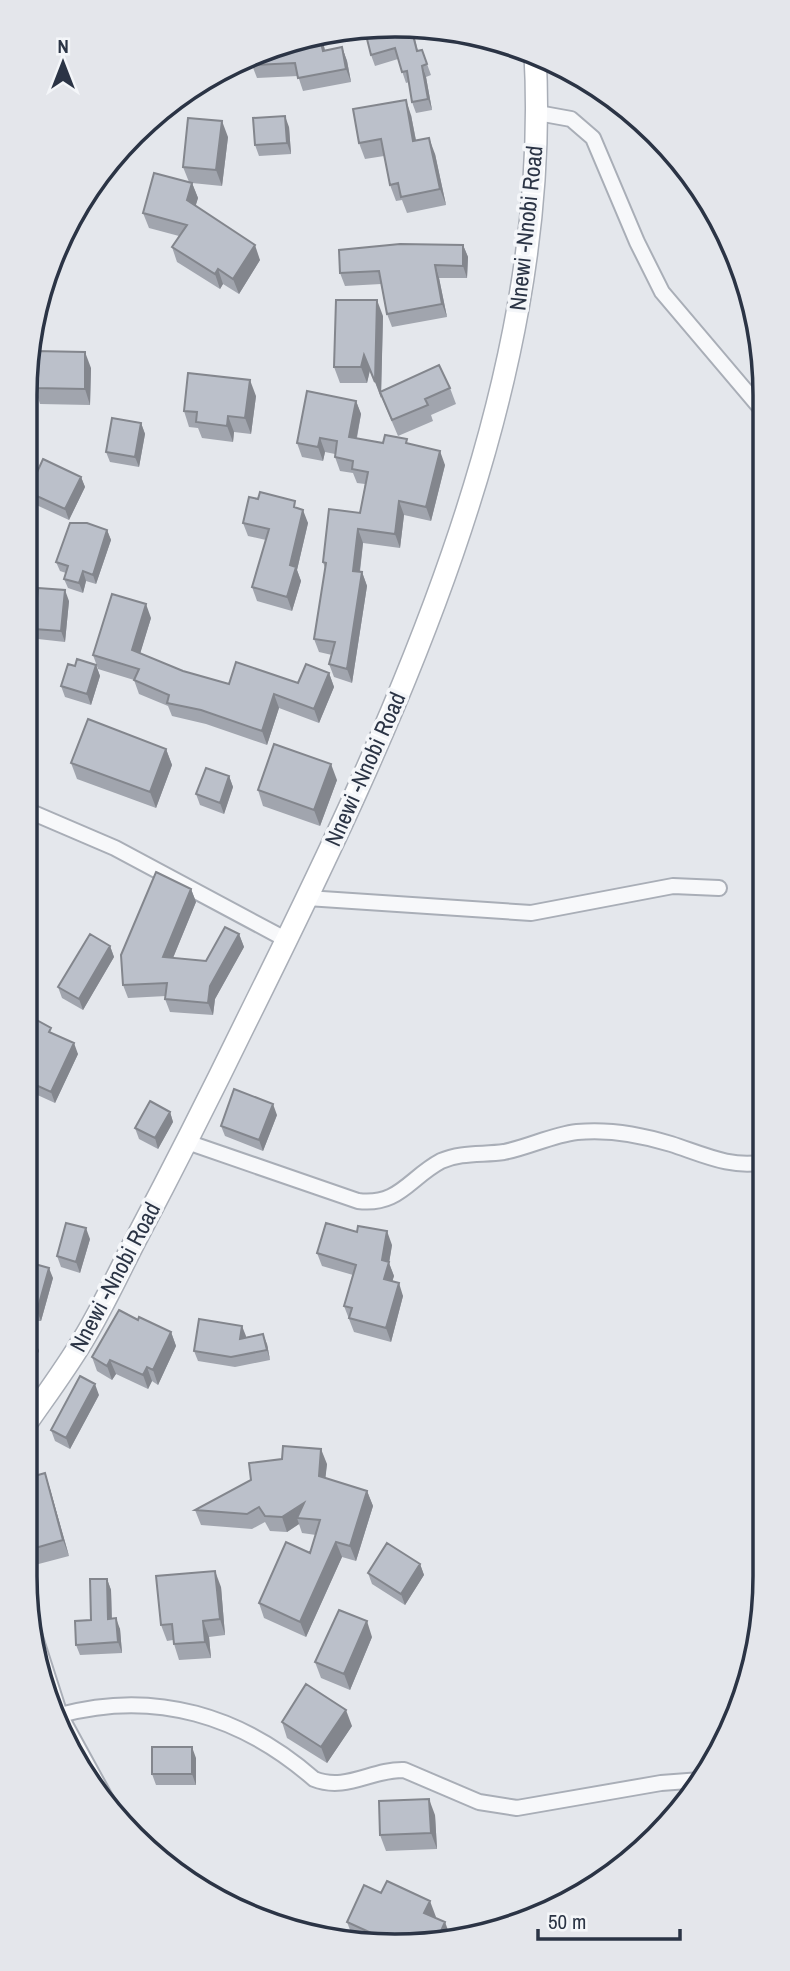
<svg xmlns="http://www.w3.org/2000/svg" width="790" height="1971" font-family="'Archivo Narrow',sans-serif">
<style>
.lines{fill:none;stroke-linecap:round;stroke-linejoin:round}
.street-casing{stroke:#a9aeb7;stroke-width:18}
.secondary-casing{stroke:#a9aeb7;stroke-width:24}
.street{stroke:#f7f8fa;stroke-width:14}
.secondary{stroke:#fff;stroke-width:21}
.wall{fill:#a1a5ae}
.shaded-wall{fill:#83868d}
.building{fill:#bbc0ca;stroke:#83868d;stroke-width:2}
.labels{text-anchor:middle;stroke-width:7;stroke-linejoin:round;paint-order:stroke}
.street-label{font-size:23px;fill:#2b3445;stroke:#f4f6f9}
.rim{fill:none;stroke:#2b3445;stroke-width:3.5}
</style>
<rect width="100%" height="100%" fill="#e4e7ec"/>
<g class="lines">
<g class="street-casing">
<path id="street" d="M538 113 571 119 593 138 637 242 662 292 762 410
M24 809 115 848 287 940
M307 898 531 913 673 886 719 888
M187 1142 358 1201C399 1206 409 1178 441 1161 461 1152 483 1155 504 1152 529 1147 552 1135 577 1132 608 1129 642 1135 671 1144 702 1154 732 1169 764 1162
M34 1634 60 1715 118 1821
M60 1715C155 1689 242 1716 314 1779 346 1792 372 1769 404 1770L479 1802 517 1808 661 1783 701 1780"/>
</g>
<g class="secondary-casing">
<path id="secondary" d="M24 1427C44 1398 65 1370 83 1340 102 1309 118 1274 135 1241 173 1169 210 1096 246 1022 392 728 554 390 535 54"/>
</g>
<use href="#street" class="street"/>
<use href="#secondary" class="secondary"/>
</g>
<path class="wall" d="M370 25 413 31 418 51 422 50 431 75 426 77 432 110 416 113 412 102 409 82 406 83 398 59 375 66 371 55Z
M322 38 325 50 342 47 347 61 351 82 303 91 298 76 257 78 252 65V57Z
M411 115 416 140 435 154 446 205 407 213 402 200 396 201 390 185 384 156 365 159 359 143Z
M289 127 291 154 259 156 255 145Z
M228 137 222 186 192 183 198 198 195 206 260 260 239 294 223 284 220 289 177 262 172 247 179 236 149 228 143 213 189 182 183 167Z
M463 245 468 257 467 278H439L447 317 392 327 387 314 381 284 345 286 340 273Z
M383 316 381 391 450 388 456 404 431 415 433 421 398 436 370 370 367 383H340L334 367Z
M91 368 90 405 40 404 35 388Z
M256 396 251 434 234 432 233 442 202 438 198 428 189 427 184 411Z
M356 401 361 414 357 438 383 443 409 444 445 465 431 521 404 515 400 548 363 543 360 572H362L367 586 352 683 334 677 329 664 332 655 319 652 314 639 325 568 323 562 360 513 365 484 357 483 353 473 340 471 335 457V454L325 452 323 461 302 457 297 443Z
M141 423 145 434 139 467 110 462 106 452Z
M81 477 85 487 69 520 32 503 28 492Z
M298 508 308 523 297 570 301 581 292 611 257 601 252 587 266 540 248 536 243 523Z
M107 530 111 540 96 584 86 581 83 593 68 588 64 579 66 573 60 571 56 562Z
M69 601 65 642 38 639 34 629Z
M151 618 140 653 183 671 229 684 298 683 329 673 334 687 319 723 279 708 267 745 206 724 172 716 168 706 139 694 134 680 98 669 93 655Z
M96 665 100 676 91 705 65 697 61 686 75 666Z
M166 749 172 765 156 808 77 779 71 763Z
M229 776 233 787 224 814 200 805 196 794Z
M337 780 320 826 263 806 258 790Z
M191 889 196 902 173 958 206 961 239 934 244 947 215 999 213 1015 170 1012 165 999 166 996 128 998 123 985Z
M110 946 114 957 83 1010 62 998 58 987Z
M24 1034H53L78 1054 55 1103 33 1093 29 1084 24 1081Z
M170 1112 173 1122 158 1149 139 1139 135 1128Z
M277 1115 263 1151 225 1136 221 1126Z
M90 1239 80 1273 61 1267 57 1256Z
M392 1245 389 1263 394 1276 392 1281 403 1296 391 1342 354 1332 344 1306 353 1275 322 1266 317 1253Z
M24 1261 53 1278 41 1321H38L30 1338 35 1340 39 1351 32 1365 24 1362Z
M138 1320 171 1332 176 1346 158 1385 152 1381 148 1389 116 1374 112 1380 97 1371 92 1357Z
M246 1336V1338L267 1344 270 1360 235 1367 198 1361 194 1351Z
M99 1395 70 1449 55 1441 51 1430Z
M327 1464 325 1478 367 1491 373 1506 356 1561 342 1557 306 1637 264 1618 259 1603 310 1553 316 1535 302 1533 299 1524 287 1532 270 1531 265 1522 252 1529 201 1525 195 1510Z
M45 1473 50 1489 69 1556 31 1566 24 1548Z
M420 1564 424 1575 405 1605 372 1584 368 1573Z
M107 1579 111 1590 112 1619 120 1629 122 1653 80 1655 76 1645 91 1620Z
M221 1587 225 1635 209 1637 211 1658 179 1660 174 1644 173 1640 167 1641 161 1625Z
M372 1637 350 1690 321 1678 315 1662Z
M282 1722 352 1726 327 1763 287 1738Z
M196 1758V1785H156L152 1774Z
M435 1815 437 1849 386 1851 380 1835Z
M436 1917 435 1918 451 1938 450 1940 363 1943 353 1938 347 1922Z"/>
<path class="shaded-wall" d="M322 38 328 64 323 51 320 39Z
M342 47 347 61 351 82 346 69Z
M422 66 426 77 432 110 428 99Z
M406 100 411 115 419 157 413 141Z
M285 116 289 127 291 154 287 143Z
M222 121 228 137 222 186 216 170Z
M429 138 435 154 446 205 440 189Z
M192 183 198 198 193 215 187 200Z
M255 245 260 260 239 294 233 279Z
M463 245 468 257 467 278 463 266Z
M435 265 439 278 447 317 442 304Z
M218 269 223 284 220 289 215 274Z
M377 300 383 316 381 398 375 382Z
M85 352 91 368 90 405 85 389Z
M364 355 370 370 367 383 361 367Z
M250 380 256 396 251 434 245 418Z
M356 401 361 414 354 451 349 437Z
M228 416 234 432 233 442 227 426Z
M141 423 145 434 139 467 135 457Z
M320 438 325 452 323 461 318 447Z
M440 451 445 465 431 521 426 507Z
M81 477 85 487 69 520 65 509Z
M399 501 404 515 400 548 395 534Z
M303 510 308 523 297 570 301 581 292 611 287 597 290 565Z
M358 529 363 543 358 585 353 571Z
M107 530 111 540 96 584 93 575Z
M83 571 86 581 83 593 79 583Z
M362 572 367 586 352 683 347 669Z
M65 590 69 601 65 642 61 631Z
M146 604 151 618 137 664 132 650Z
M96 665 100 676 91 705 87 694Z
M329 673 334 687 319 723 314 709Z
M274 694 279 708 267 745 262 731Z
M166 749 172 765 156 808 150 792Z
M331 764 337 780 320 826 314 810Z
M229 776 233 787 224 814 220 803Z
M191 889 196 902 168 970 163 957Z
M239 934 244 947 215 999 213 1015 208 1003 210 986Z
M110 946 114 957 83 1010 79 999Z
M74 1043 78 1054 55 1103 51 1092Z
M273 1104 277 1115 263 1151 259 1140Z
M170 1112 173 1122 158 1149 155 1138Z
M29 1153 33 1164 24 1190V1166Z
M86 1228 90 1239 80 1273 76 1262Z
M387 1231 392 1245 389 1263 394 1276 389 1292 384 1279 382 1260Z
M49 1268 53 1278 41 1321 37 1311Z
M399 1283 403 1296 391 1342 386 1328Z
M34 1310 38 1321 27 1345 24 1340V1331Z
M242 1326 246 1336 244 1349 240 1339Z
M171 1332 176 1346 158 1385 153 1370Z
M263 1334 267 1344 270 1360 267 1350Z
M35 1340 39 1351 32 1365 28 1355Z
M110 1360 116 1374 112 1380 107 1366Z
M147 1367 152 1381 148 1389 143 1375Z
M95 1384 99 1395 70 1449 66 1438Z
M321 1449 327 1464 324 1491 319 1476Z
M45 1473 50 1489 69 1556 63 1540Z
M367 1491 373 1506 356 1561 350 1546Z
M304 1503 297 1518 299 1524 287 1532 282 1517Z
M336 1542 342 1557 306 1637 300 1622Z
M420 1564 424 1575 405 1605 401 1594Z
M215 1571 221 1587 225 1635 220 1619Z
M107 1579 111 1590 112 1630 108 1619Z
M116 1618 120 1629 122 1653 118 1642Z
M203 1621 209 1637 211 1658 205 1642Z
M367 1621 372 1637 350 1690 344 1674Z
M346 1710 352 1726 327 1763 321 1747Z
M192 1747 196 1758V1785L192 1774Z
M429 1799 435 1815 437 1849 431 1833Z
M430 1901 436 1917 430 1929 424 1913Z
M445 1922 451 1938 450 1940H437Z"/>
<path class="building" d="M370 25 412 31 417 51 422 50 427 64 422 66 428 99 412 102 407 71 402 72 395 48 371 55 364 27Z
M320 39 323 51 342 47 346 69 298 78 295 63 252 65V57Z
M406 100 413 141 429 138 440 189 401 197 398 183 390 185 381 139 359 143 353 109Z
M285 116 287 143 255 145 253 118Z
M188 118 222 121 216 170 183 167Z
M154 173 192 183 187 200 255 245 233 279 218 269 215 274 172 247 187 225 143 213Z
M400 244 463 245V266L435 265 442 304 387 314 379 271 340 273 339 250Z
M336 300H377L375 382 364 355 361 367H334Z
M35 351 85 352V389L35 388Z
M439 365 450 388 425 399 428 405 392 420 380 392Z
M188 373 250 380 245 418 228 416 227 426 196 422 197 412 184 411Z
M307 391 356 401 349 437 383 443 385 435 407 439 406 443 440 451 426 507 399 501 395 534 358 529 353 571 362 572 347 669 329 664 335 642 314 639 326 563 323 562 329 509 360 513 368 472 352 469 353 461 335 457 337 441 320 438 318 447 297 443Z
M112 418 141 423 135 457 106 452Z
M43 459 81 477 65 509 28 492Z
M260 492 295 501 294 507 303 510 290 565 296 567 287 597 252 587 269 529 243 523 249 497 258 499Z
M70 523H87L107 530 93 575 83 571 79 583 64 579 68 566 56 562Z
M38 588 65 590 61 631 34 629Z
M112 594 146 604 132 650 183 671 229 684 236 662 298 683 306 664 329 673 314 709 274 694 262 731 201 710 167 703 169 695 134 680 139 669 93 655Z
M77 659 96 665 87 694 61 686 68 664 75 666Z
M88 719 166 749 150 792 71 763Z
M274 744 331 764 314 810 258 790Z
M206 768 229 776 220 803 196 794Z
M156 872 191 889 163 957 206 961 225 927 239 934 210 986 208 1003 165 999 167 983 123 985 121 955Z
M90 934 110 946 79 999 58 987Z
M33 1018 51 1028 49 1032 74 1043 51 1092 29 1082 31 1076 24 1072V1034Z
M234 1089 273 1104 259 1140 221 1126Z
M150 1101 170 1112 155 1138 135 1128Z
M24 1152 29 1153 24 1166Z
M66 1223 86 1228 76 1262 57 1256Z
M326 1223 357 1232 358 1226 387 1231 382 1260 389 1262 384 1279 399 1283 386 1328 349 1318 352 1308 344 1306 356 1265 317 1253Z
M24 1261 49 1268 37 1311 34 1310 24 1331Z
M119 1310 138 1320 139 1317 171 1332 153 1370 147 1367 143 1375 110 1360 107 1366 92 1357Z
M199 1319 242 1326 240 1339 263 1334 267 1350 231 1357 194 1351Z
M24 1336 35 1340 28 1355 24 1353Z
M80 1376 95 1384 66 1438 51 1430Z
M283 1446 321 1449 319 1476 367 1491 350 1546 336 1542 300 1622 259 1603 286 1542 310 1553 320 1520 297 1518 304 1503 282 1517 265 1516 259 1507 247 1514 195 1510 251 1480 249 1463 282 1459Z
M45 1473 63 1540 25 1551 24 1479Z
M387 1543 420 1564 401 1594 368 1573Z
M215 1571 220 1619 203 1621 205 1642 174 1644 172 1624 161 1625 156 1576Z
M90 1579H107L108 1619 116 1618 118 1642 76 1645 75 1621 91 1620Z
M339 1610 367 1621 344 1674 315 1662Z
M306 1684 346 1710 321 1747 282 1722Z
M152 1747H192V1774H152Z
M429 1799 431 1833 380 1835 379 1801Z
M387 1881 430 1901 424 1913 445 1922 437 1940 391 1942 347 1922 364 1885 381 1893Z"/>
<g class="labels">
<g class="street-label">
<text transform="translate(526 228) rotate(-84)" y="8">Nnewi -Nnobi Road</text>
<text transform="translate(365 769) rotate(-66)" y="8">Nnewi -Nnobi Road</text>
<text transform="translate(115 1277) rotate(-62)" y="8">Nnewi -Nnobi Road</text>
</g>
</g>
<path d="M0 0H790V1971H0ZM395 37H395A358 358 0 0 1 753 395V1576A358 358 0 0 1 395 1934H395A358 358 0 0 1 37 1576V395A358 358 0 0 1 395 37Z" fill="#e4e6eb" fill-rule="evenodd"/>
<path class="rim" d="M395 37H395A358 358 0 0 1 753 395V1576A358 358 0 0 1 395 1934H395A358 358 0 0 1 37 1576V395A358 358 0 0 1 395 37Z"/>
<g transform="translate(63 63)" stroke="#f4f6f9" stroke-width="5" paint-order="stroke">
<path d="M0-5L12 26L0 18L-12 26Z" fill="#2b3445"/>
<text y="-10" font-size="19" font-weight="bold" text-anchor="middle" fill="#2b3445">N</text>
</g>
<path d="M538 1929v10h142v-10" fill="none" stroke="#2b3445" stroke-width="3.5"/>
<text x="548" y="1929" font-size="21" fill="#2b3445" stroke="#f4f6f9" stroke-width="5" paint-order="stroke">50 m</text>
</svg>
